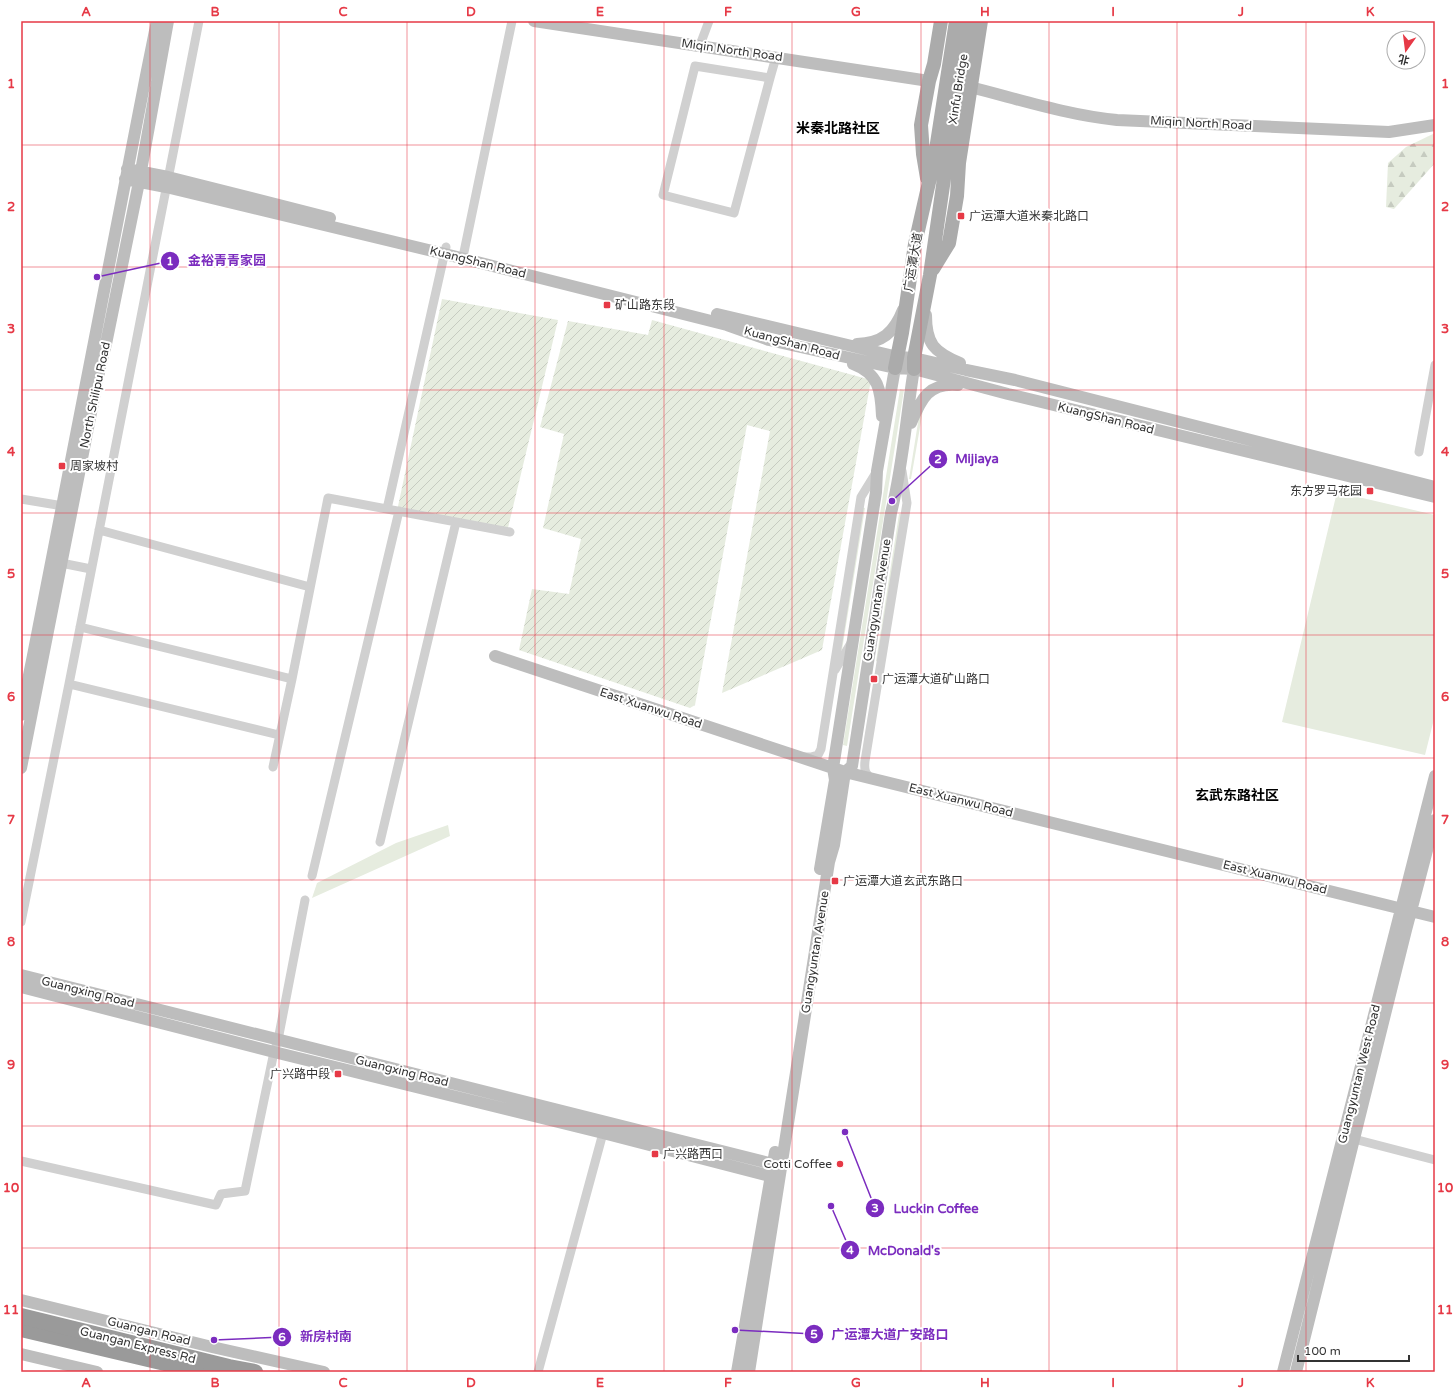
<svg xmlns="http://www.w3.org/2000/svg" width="1456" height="1393" font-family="'Varela Round','Noto Sans SC',sans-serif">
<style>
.green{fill:#e6ecdf}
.forest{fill:url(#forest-firs)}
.garden{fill:url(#garden-furrows)}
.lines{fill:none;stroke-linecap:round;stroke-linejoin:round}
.street{stroke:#d0d0d0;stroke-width:9}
.secondary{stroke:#bdbdbd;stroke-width:12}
.primary{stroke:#ababab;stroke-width:14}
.highway{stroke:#9a9a9a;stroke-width:16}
.highway-bridge{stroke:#9a9a9a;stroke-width:16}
.grid{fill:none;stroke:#e63946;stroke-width:1;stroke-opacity:0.55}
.poi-dot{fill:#e63946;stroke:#fff;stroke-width:1.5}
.labels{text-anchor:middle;stroke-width:4;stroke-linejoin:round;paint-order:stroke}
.street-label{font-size:12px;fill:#333;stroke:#fff}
.poi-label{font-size:12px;fill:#333;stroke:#fff;text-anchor:start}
.quarter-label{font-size:14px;font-weight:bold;fill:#000;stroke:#fff}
.leader{fill:none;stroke:#7b2cbf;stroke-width:1.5}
.callout-dot{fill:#7b2cbf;stroke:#fff;stroke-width:1.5}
.mark-label{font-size:12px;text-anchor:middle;font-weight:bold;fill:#fff}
.callout-label{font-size:13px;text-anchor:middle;font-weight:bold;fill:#7b2cbf;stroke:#fff;stroke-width:4;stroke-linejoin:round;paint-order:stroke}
.neatline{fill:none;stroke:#e63946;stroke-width:1.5}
.grid-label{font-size:13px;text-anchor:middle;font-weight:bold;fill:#e63946}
</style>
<defs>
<pattern id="forest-firs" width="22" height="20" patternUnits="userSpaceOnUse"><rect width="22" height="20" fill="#e6ecdf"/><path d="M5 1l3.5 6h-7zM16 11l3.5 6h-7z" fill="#c6cbc0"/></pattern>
<pattern id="garden-furrows" width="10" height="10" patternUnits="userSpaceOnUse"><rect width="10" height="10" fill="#e6ecdf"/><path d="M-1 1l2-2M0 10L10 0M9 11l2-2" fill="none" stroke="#c6cbc0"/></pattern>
</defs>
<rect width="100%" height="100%" fill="#fff"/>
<path class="green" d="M900 389 904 390 847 746 843 745Z
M920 410H923L911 479H909Z
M1337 492 1435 515V715L1425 755 1282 722Z
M861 507 865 508 842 650H839Z
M899 514H903L879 662 876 661Z
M448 825 450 836 312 898 317 883 396 843Z"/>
<path class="forest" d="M1435 133V163L1394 209 1386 207 1388 163 1406 147Z"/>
<path class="garden" d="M442 299 558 320 507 532 397 511Z
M652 320 871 380 822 650 722 693 770 431 747 425 695 705 690 708 519 650 532 589 569 594 581 539 543 528 564 434 540 427 568 321 648 335Z"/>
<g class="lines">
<path class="street" d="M700 45 709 21
M770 78 695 66 663 195 734 213 770 78 776 57
M464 252 512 21
M1419 452 1435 365
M21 499 63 506
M387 509 446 247
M99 530 310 587
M61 563 91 569
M80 627 292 679
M835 670 851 643
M69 684 279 735
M804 757H811L818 755 821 749 861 497 877 471
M273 767 292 679 328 498 510 532
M873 779C865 775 864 770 865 761L907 503 902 471
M380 842 456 522
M312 876 399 511
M21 922 69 684 199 21
M1354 1139 1435 1160
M21 1161 216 1205 221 1194 245 1191 274 1052 278 1040 305 900
M538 1372 603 1133"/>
<path class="secondary" d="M534 21 929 81
M970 87C1018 99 1067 115 1117 120L1389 132 1435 125
M127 169 168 177 330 218
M125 179 166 187 445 254 727 325 769 340 895 368 914 369 1008 394 1435 497
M717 314 898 357 914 358 966 370 1015 380 1435 487
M926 315C926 344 934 352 960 363
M857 344C882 343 894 333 903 310
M853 364C879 374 881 390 882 416
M911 423C921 399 929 382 958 385
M495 656 845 772 1435 917
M21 715C68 484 110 252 157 21
M21 768 100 367 106 344 139 182 168 21
M820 869 835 780 833 768 876 492 877 471 895 368
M21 975 773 1164 778 1169
M21 987 274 1052 603 1133 770 1176 777 1181
M21 1300 212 1347 324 1372
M21 1354 97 1372
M737 1372 775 1152
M749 1372 829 862 834 845 845 772 852 766 891 513C903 466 906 417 914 369
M1283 1372 1435 776
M1296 1372 1406 930 1435 820"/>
<path class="primary" d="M927 178 923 154 921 125 929 81 934 64 941 21
M933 269 949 243 957 196 959 163 981 21
M895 368 902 333 915 244 935 156 956 21
M914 369V358L930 275 947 158 969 21"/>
<path class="highway" d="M21 1329 203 1372"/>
<path class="highway-bridge" d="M21 1316 229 1367 255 1372"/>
</g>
<path class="grid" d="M150 21V1372M279 21V1372M407 21V1372M535 21V1372M664 21V1372M792 21V1372M921 21V1372M1049 21V1372M1177 21V1372M1306 21V1372M21 145H1435M21 267H1435M21 390H1435M21 513H1435M21 635H1435M21 758H1435M21 880H1435M21 1003H1435M21 1126H1435M21 1248H1435"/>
<g class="poi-dot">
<rect x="957" y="212" width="8" height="8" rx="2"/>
<rect x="603" y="301" width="8" height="8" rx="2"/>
<rect x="58" y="462" width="8" height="8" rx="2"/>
<rect x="1366" y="487" width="8" height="8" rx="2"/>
<rect x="870" y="675" width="8" height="8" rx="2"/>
<rect x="831" y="877" width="8" height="8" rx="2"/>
<rect x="334" y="1070" width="8" height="8" rx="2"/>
<rect x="651" y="1150" width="8" height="8" rx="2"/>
<circle cx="840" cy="1164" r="4"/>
</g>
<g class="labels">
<g class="street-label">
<text transform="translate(732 50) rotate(8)" y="4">Miqin North Road</text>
<text transform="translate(958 89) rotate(-81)" y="4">Xinfu Bridge</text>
<text transform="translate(1201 123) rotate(3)" y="4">Miqin North Road</text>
<text transform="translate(478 262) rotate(14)" y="4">KuangShan Road</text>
<text transform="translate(913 262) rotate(-80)" y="4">广运潭大道</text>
<text transform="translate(792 343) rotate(15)" y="4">KuangShan Road</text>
<text transform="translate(95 395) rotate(-78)" y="4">North Shilipu Road</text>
<text transform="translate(1106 418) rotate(14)" y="4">KuangShan Road</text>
<text transform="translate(877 600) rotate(-81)" y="4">Guangyuntan Avenue</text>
<text transform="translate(651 708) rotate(18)" y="4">East Xuanwu Road</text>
<text transform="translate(961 800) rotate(14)" y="4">East Xuanwu Road</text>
<text transform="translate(1275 877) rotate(14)" y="4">East Xuanwu Road</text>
<text transform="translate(815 952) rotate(-81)" y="4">Guangyuntan Avenue</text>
<text transform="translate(88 992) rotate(14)" y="4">Guangxing Road</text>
<text transform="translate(402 1071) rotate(14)" y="4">Guangxing Road</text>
<text transform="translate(1359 1074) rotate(-76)" y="4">Guangyuntan West Road</text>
<text transform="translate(149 1331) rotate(14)" y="4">Guangan Road</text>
<text transform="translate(138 1345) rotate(14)" y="4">Guangan Express Rd</text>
</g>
<g class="poi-label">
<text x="969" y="220">广运潭大道米秦北路口</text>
<text x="615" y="309">矿山路东段</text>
<text x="70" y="470">周家坡村</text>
<text x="1362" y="495" text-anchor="end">东方罗马花园</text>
<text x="882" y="683">广运潭大道矿山路口</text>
<text x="843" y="885">广运潭大道玄武东路口</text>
<text x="330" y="1078" text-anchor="end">广兴路中段</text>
<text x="663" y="1158">广兴路西口</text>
<text x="832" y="1168" text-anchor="end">Cotti Coffee</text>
</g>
<g class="quarter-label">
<text x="838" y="133">米秦北路社区</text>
<text x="1237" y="800">玄武东路社区</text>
</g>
</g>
<path class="leader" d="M97 277L170 261M892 501L938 459M845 1132L875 1208M831 1206L850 1250M735 1330L814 1334M214 1340L282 1337"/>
<g class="callout-dot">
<circle cx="97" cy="277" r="4"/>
<circle cx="892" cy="501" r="4"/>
<circle cx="845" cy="1132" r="4"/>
<circle cx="831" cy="1206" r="4"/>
<circle cx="735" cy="1330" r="4"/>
<circle cx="214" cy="1340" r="4"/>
<circle cx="170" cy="261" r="10"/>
<circle cx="938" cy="459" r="10"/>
<circle cx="875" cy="1208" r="10"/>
<circle cx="850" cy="1250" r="10"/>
<circle cx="814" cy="1334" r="10"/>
<circle cx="282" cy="1337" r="10"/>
</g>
<g class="mark-label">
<text x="170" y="265">1</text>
<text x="938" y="463">2</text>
<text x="875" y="1212">3</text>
<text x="850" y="1254">4</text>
<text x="814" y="1338">5</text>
<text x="282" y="1341">6</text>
</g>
<g class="callout-label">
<text x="227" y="265">金裕青青家园</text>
<text x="977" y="463">Mijiaya</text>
<text x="936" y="1213">Luckin Coffee</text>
<text x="904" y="1255">McDonald's</text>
<text x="890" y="1339">广运潭大道广安路口</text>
<text x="326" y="1341">新房村南</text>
</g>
<rect width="1456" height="1393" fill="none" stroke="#ffffff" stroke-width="44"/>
<g transform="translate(1406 50) rotate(194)"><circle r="19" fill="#ffffff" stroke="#adadad"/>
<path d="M0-3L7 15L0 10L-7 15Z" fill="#e63946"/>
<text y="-6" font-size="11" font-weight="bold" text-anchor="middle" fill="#333333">北</text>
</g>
<path d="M1298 1355v6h111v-6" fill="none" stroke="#333333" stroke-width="2"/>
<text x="1304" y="1355" font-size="12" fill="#333333" stroke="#ffffff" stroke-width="3" paint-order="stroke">100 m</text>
<rect x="22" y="22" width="1412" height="1349" class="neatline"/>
<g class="grid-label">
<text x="86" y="16">A</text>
<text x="215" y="16">B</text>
<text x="343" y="16">C</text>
<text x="471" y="16">D</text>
<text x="600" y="16">E</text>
<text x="728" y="16">F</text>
<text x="856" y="16">G</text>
<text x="985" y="16">H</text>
<text x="1113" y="16">I</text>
<text x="1241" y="16">J</text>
<text x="1370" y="16">K</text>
<text x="11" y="88">1</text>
<text x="1445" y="88">1</text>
<text x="11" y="211">2</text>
<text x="1445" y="211">2</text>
<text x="11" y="333">3</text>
<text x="1445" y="333">3</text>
<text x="11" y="456">4</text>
<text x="1445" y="456">4</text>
<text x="11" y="578">5</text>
<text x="1445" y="578">5</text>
<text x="11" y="701">6</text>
<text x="1445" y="701">6</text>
<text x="11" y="824">7</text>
<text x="1445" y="824">7</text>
<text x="11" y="946">8</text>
<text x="1445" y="946">8</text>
<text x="11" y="1069">9</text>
<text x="1445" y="1069">9</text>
<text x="11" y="1192">10</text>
<text x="1445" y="1192">10</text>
<text x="11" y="1314">11</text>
<text x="1445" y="1314">11</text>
<text x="86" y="1387">A</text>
<text x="215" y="1387">B</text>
<text x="343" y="1387">C</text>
<text x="471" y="1387">D</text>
<text x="600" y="1387">E</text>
<text x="728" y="1387">F</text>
<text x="856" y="1387">G</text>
<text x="985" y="1387">H</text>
<text x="1113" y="1387">I</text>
<text x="1241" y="1387">J</text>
<text x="1370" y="1387">K</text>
</g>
</svg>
